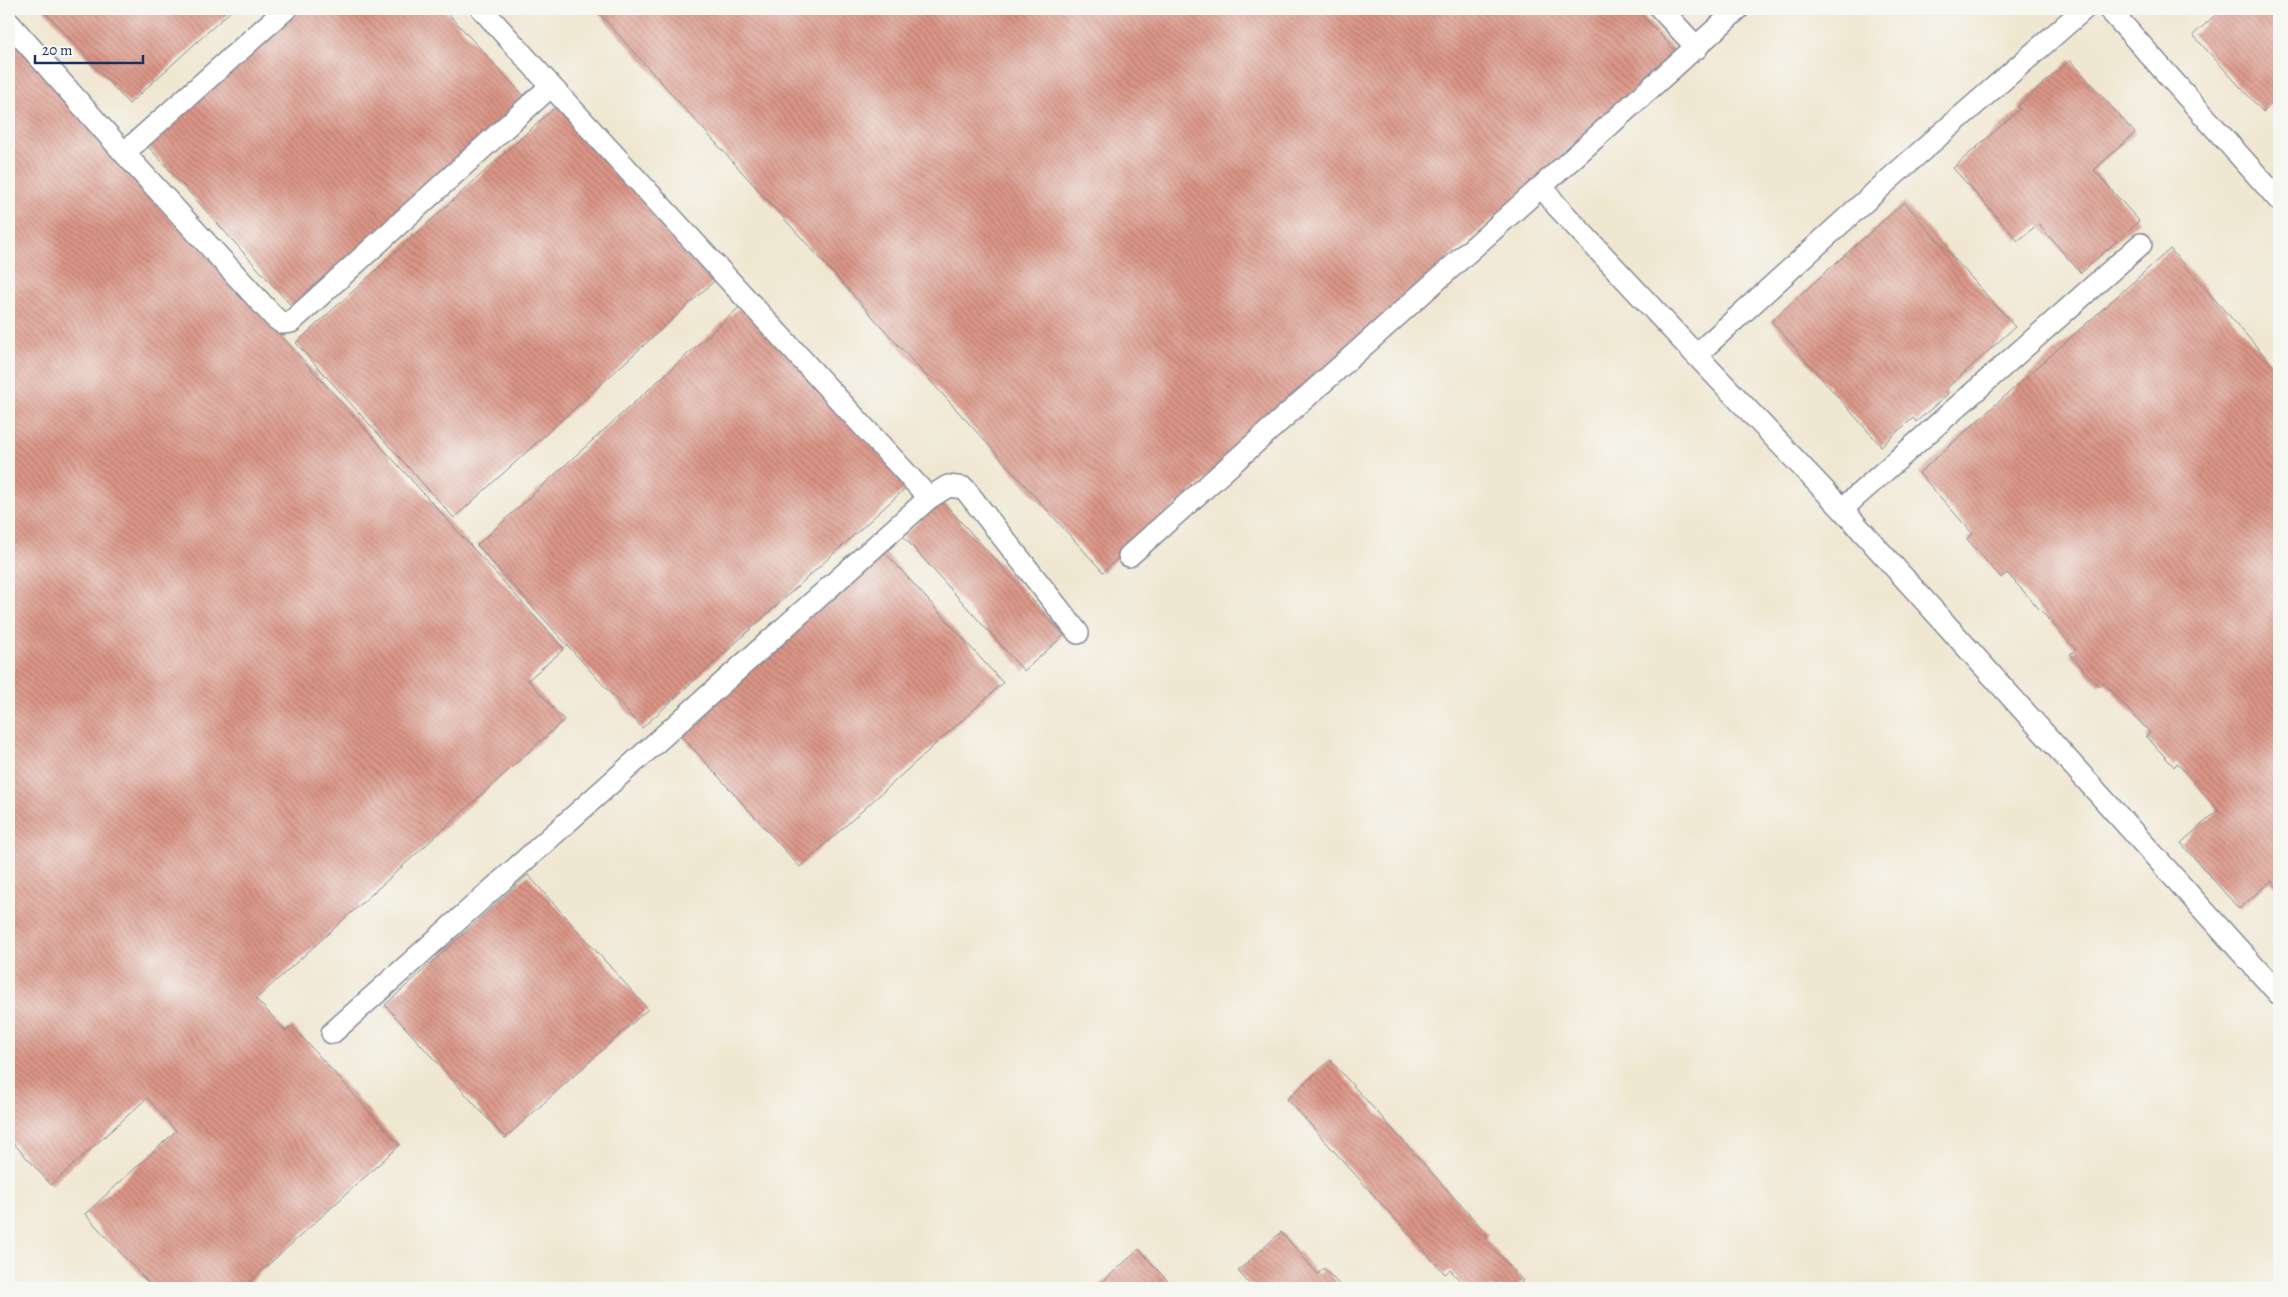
<svg xmlns="http://www.w3.org/2000/svg" width="2288" height="1297" font-family="Alegreya,serif">
<style>
.building{fill:url(#building-back-hatch)}
.lines{fill:none;stroke-linecap:round;stroke-linejoin:round}
.service-casing{stroke:#868b98;stroke-width:24}
.service{stroke:#fff;stroke-width:21}
</style>
<defs>
<pattern id="building-back-hatch" width="6" height="6" patternUnits="userSpaceOnUse" patternTransform="scale(1.25)"><rect width="6" height="6" fill="#db9586"/><path d="M-1 5l2 2M0 0l6 6M5-1l2 2" fill="none" stroke="#b17a71"/></pattern>
</defs>
<rect width="100%" height="100%" fill="#f6f6f2"/>
<filter id="ink" filterUnits="userSpaceOnUse"><feTurbulence type="fractalNoise" baseFrequency=".02" numOctaves="2"/><feDisplacementMap in="SourceGraphic" scale="10" xChannelSelector="R" yChannelSelector="G"/><feConvolveMatrix kernelMatrix="1 2 1 2 8 2 1 2 1" color-interpolation-filters="sRGB"/></filter>
<filter id="wash" filterUnits="userSpaceOnUse"><feTurbulence type="fractalNoise" baseFrequency=".0096" numOctaves="4" result="noise"/><feDisplacementMap in="SourceGraphic" scale="20" xChannelSelector="R" yChannelSelector="G"/><feGaussianBlur stdDeviation="1.12" result="paint"/><feColorMatrix in="noise" values="0 0 0 0 0 0 0 0 0 0 0 0 0 0 0 0 0 1.4 0 .05"/><feComposite in="paint" operator="in"/></filter>
<g filter="url(#wash)">
<rect width="100%" height="100%" fill="#f0e7d1"/>
<g id="blocks">
<path class="building" d="M43 9H233L129 104Z
M296 9H444L528 101 296 311 146 144Z
M595 9H1637L1676 52 1103 572Z
M2222 9H2279V97L2263 112 2193 35Z
M9 34 564 649 528 680 564 720 256 999 286 1031 292 1026 400 1145 243 1288H153L85 1214 176 1131 147 1098 51 1185 9 1138Z
M2070 60 2135 133 2094 170 2139 221 2081 273 2038 224 2018 241 1953 168 2020 109 2018 106Z
M563 100 721 275 454 518 296 343Z
M1904 202 2015 327 1945 390 1948 394 1916 422 1913 418 1881 446 1771 321Z
M2170 249 2279 372V890L2271 881 2239 909 2181 843 2218 810 2177 763 2174 767 2146 736 2150 733 2104 682 2099 686 2070 654 2076 650 2007 573 2001 578 1967 539 1973 534 1919 473Z
M743 304 908 486 642 728 477 545Z
M942 501 1064 635 1024 671 903 536Z
M882 549 1003 683 800 867 679 733Z
M528 875 648 1009 505 1138 385 1005Z
M1330 1060 1488 1235 1485 1238 1523 1281 1515 1288H1467L1450 1270 1445 1274 1287 1099Z
M1281 1232 1318 1274 1324 1268 1342 1288H1253L1238 1271Z
M1139 1249 1174 1288H1096Z"/>
</g>
</g>
<g filter="url(#ink)">
<use href="#blocks" fill-opacity="0" stroke="#868b98" stroke-width="1"/>
<g class="lines">
<g class="service-casing">
<path id="service" d="M482 9 551 86
M1661 9 1697 48
M2084 9 1893 176 1696 355 1842 509 2279 994
M2109 9 2279 200
M9 23 124 153 274 317 282 323 291 322 551 86 929 498 948 486 964 488 1078 633
M124 153 286 9
M1696 355 1556 205 1542 186 1738 9
M1842 509 2141 244
M1129 556 1542 186
M332 1033 929 498"/>
</g>
<use href="#service" class="service"/>
</g>
</g>
<rect width="2288" height="1297" fill="none" stroke="#f6f6f2" stroke-width="30"/>
<path d="M35 55v8h108v-8" fill="none" stroke="#1b2f5e" stroke-width="2.5"/>
<text x="42" y="55" font-size="15" fill="#1b2f5e" stroke="#f6f6f2" stroke-width="4" paint-order="stroke">20 m</text>
</svg>
